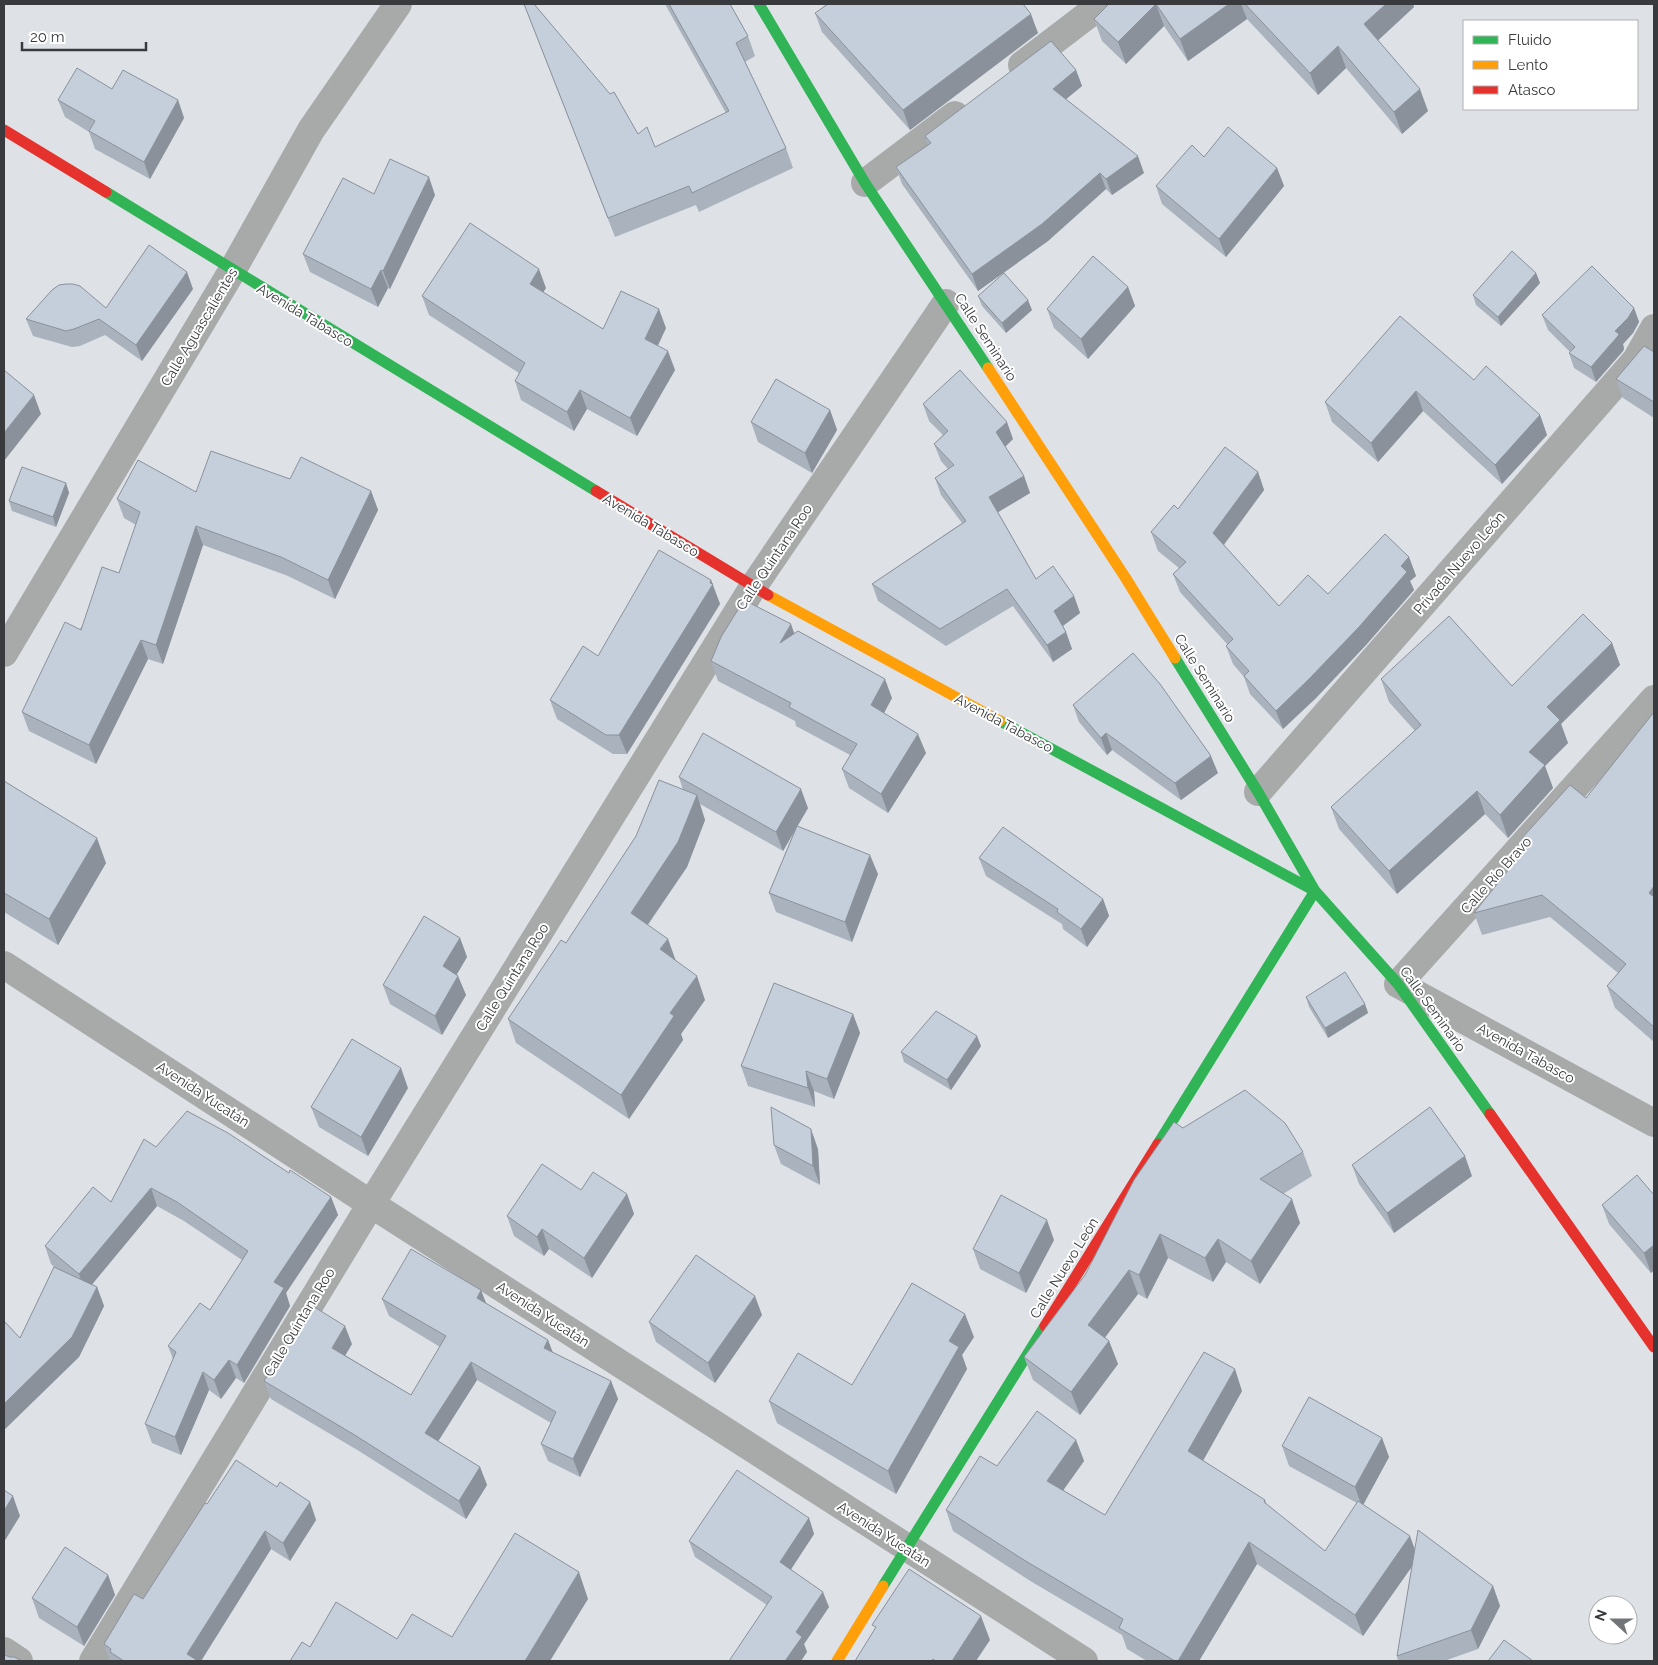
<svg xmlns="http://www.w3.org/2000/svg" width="1658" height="1665" font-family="Raleway,sans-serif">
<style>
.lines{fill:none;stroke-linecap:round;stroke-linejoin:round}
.street{stroke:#a8aaaa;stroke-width:28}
.fast{stroke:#30b455;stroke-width:11}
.slow{stroke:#ff9f0a;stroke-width:11}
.jam{stroke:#e5322d;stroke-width:11}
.wall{fill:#a9b2bd}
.shaded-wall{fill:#8a919a}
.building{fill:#c5cfdc;stroke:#8a919a}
.labels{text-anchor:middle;stroke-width:4;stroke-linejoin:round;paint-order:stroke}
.street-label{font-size:14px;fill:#383a3d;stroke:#fff}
</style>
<rect width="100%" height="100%" fill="#dee2e6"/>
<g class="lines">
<path class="street" d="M1022 65 1102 4
M865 183 955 115
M4 653 232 271 311 130 398 4
M1654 699 1398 984 1654 1123
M1258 792 1636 360 1654 328
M4 965 371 1204 1084 1661
M4 1651 19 1661
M93 1661 371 1204 753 587 946 303"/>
<path class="fast" d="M759 4 865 183 988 368
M106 192 596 491
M1175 658 1258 792 1315 891 1398 984 1490 1114
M1000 721 1315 891 1158 1144
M883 1586 1045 1326"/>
<path class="slow" d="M988 368 1125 577 1175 658
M768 595 1000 721
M837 1661 883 1586"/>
<path class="jam" d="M4 130 106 192
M596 491 768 595
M1490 1114 1654 1347
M1045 1326 1158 1144"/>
</g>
<path class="wall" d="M524 4 638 134 655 147 726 113 665 4H730L748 36 755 56 745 62 786 148 793 168 699 212 696 205 615 237Z
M824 4H1023L1038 33 910 130 822 32 815 13 826 5Z
M1109 4H1413L1414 7 1378 40 1428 111 1402 134 1346 68 1318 95 1247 19 1188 61 1164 26 1126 64 1102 41 1094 19Z
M1076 70 1082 86 1066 99 1144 173 1112 195 1106 189 1048 241 978 291 902 184 896 167 928 145 925 136Z
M112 89 178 100 184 118 150 179 95 149 89 132 65 117 58 100Z
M1204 157 1277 168 1284 186 1226 257 1162 204 1156 186Z
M374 194 435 195 390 289 388 288 378 307 310 272 303 254Z
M1536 273 1540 283 1501 326 1476 305 1473 295Z
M1128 287 1135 306 1088 359 1054 328 1047 309Z
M546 288 543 292 603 329 666 328 658 346 675 370 637 436 587 409 574 431 521 400 515 381 519 373 429 315 422 296Z
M193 289 142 361 105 335 80 346 72 347 33 336 26 319 106 308Z
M978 296 1032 310 1006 333 982 306Z
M1634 308 1639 322 1633 333 1623 344 1624 349 1623 351 1596 382 1574 368 1569 353 1570 352 1548 330 1542 315Z
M1654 352V418L1623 398 1616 379Z
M1474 380 1540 415 1547 435 1502 484 1423 411 1378 462 1332 422 1325 402Z
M923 404 1013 439 1005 446 1024 476 1030 493 998 512 1036 579 1074 596 1080 613 1063 626 1066 632 1072 649 1053 662 1013 606 946 646 878 601 872 584 962 523 941 495 935 478 948 469 941 461 934 444 943 435 929 421Z
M830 410 837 430 812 473 758 442 751 422Z
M1258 472 1264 490 1224 545 1279 606 1328 594 1409 557 1416 576 1410 581 1414 590 1366 645 1316 698 1283 729 1250 694 1244 677 1233 664 1226 646 1227 644 1180 592 1173 574 1179 568 1158 551 1151 532 1178 509Z
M290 479 371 491 378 510 335 599 288 576 203 545 163 664 148 659 96 764 29 731 22 712 119 573 136 525 124 518 117 499 196 492Z
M66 483 69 493 56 527 12 511 9 501Z
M711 580 720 604 627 754H613L557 719 550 700 598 656Z
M795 633 892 698 884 713 926 753 888 813 849 788 842 769 850 755 796 726 795 721 718 681 711 661Z
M1612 643 1620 665 1561 724 1568 743 1545 766 1553 788 1508 838 1485 814 1397 894 1339 829 1331 807 1415 731 1389 702 1381 679 1512 686Z
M1073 705 1218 773 1181 800 1112 750 1107 755 1079 722Z
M1654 712V1042L1615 1008 1607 986 1618 973 1550 917 1482 935 1474 913 1526 847 1522 838 1586 798Z
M4 777 6 783 106 863 58 945 4 912Z
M679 777 808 808 797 827 878 874 852 942 776 912 769 893 794 832 783 851 700 804 705 820 687 867 648 925 705 1000 681 1034 683 1040 629 1119 516 1043 508 1019 566 943 683 790Z
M979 858 1103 899 1109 916 1087 947 1063 929 1062 924 986 876Z
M460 938 467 957 457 974 466 995 442 1035 390 1004 383 985Z
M1306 997 1365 1004 1368 1013 1328 1038 1309 1007Z
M853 1014 860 1033 834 1099 814 1091 815 1107 748 1086 741 1066Z
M981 1046 951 1090 904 1062 901 1052Z
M408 1088 368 1156 319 1127 311 1107Z
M1183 1128 1303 1152 1312 1176 1283 1194 1300 1223 1260 1284 1226 1262 1213 1282 1168 1258 1147 1299 1138 1294 1105 1337 1109 1341 1118 1364 1080 1415 1033 1380 1024 1357 1085 1275Z
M774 1145 818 1149 820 1185 781 1164Z
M156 1147 289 1173 331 1197 338 1215 286 1293 290 1306 244 1383 236 1378 221 1399 209 1390 181 1455 152 1443 145 1424 173 1359 168 1346 210 1310 242 1260 184 1221 157 1206 92 1284 97 1287 104 1306 79 1357 4 1430V1321L20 1338 54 1267 51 1264 45 1246 111 1202Z
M1352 1165 1472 1176 1394 1233 1359 1184Z
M581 1190 627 1194 634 1214 592 1278 549 1249 544 1256 514 1236 507 1216Z
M1654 1195V1270L1651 1273 1609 1224 1602 1205Z
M1054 1240 1026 1293 980 1269 973 1249Z
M382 1299 486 1303 548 1340 552 1352 611 1381 618 1399 580 1477 548 1461 541 1444 551 1423 477 1380 438 1441 480 1467 487 1485 466 1519 359 1451 271 1399 264 1381 352 1344 345 1355 411 1395 440 1347 389 1316Z
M762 1315 715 1383 656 1342 649 1322Z
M974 1337 962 1355 967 1369 896 1494 777 1423 769 1401 852 1385Z
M1242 1391 1203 1461 1265 1500 1267 1505 1325 1551 1357 1503 1289 1466 1282 1446 1382 1438 1389 1457 1363 1505 1415 1550 1493 1586 1500 1606 1478 1649 1444 1661H1398L1397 1656 1412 1566 1363 1636 1257 1564 1199 1661H1147L1127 1649 1122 1635 1032 1582 953 1531 946 1510 997 1466 1076 1440 1084 1461 1063 1490 1105 1515Z
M277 1487 310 1502 316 1520 290 1561 271 1549 201 1661H110L104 1644 143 1599 207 1504Z
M809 1518 814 1534 791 1569 829 1607 804 1644 807 1652 767 1605 695 1557 689 1541Z
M108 1575 115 1595 84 1646 39 1618 32 1598Z"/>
<path class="shaded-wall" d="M1156 4 1164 26 1126 64 1118 42Z
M1229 4H1241L1247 19 1188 61 1180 39Z
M1386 4H1413L1414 7 1372 46 1364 24Z
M1031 14 1038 33 910 130 903 110Z
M1338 46 1346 68 1318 95 1310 73Z
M1076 70 1082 86 1059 105 1053 89Z
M1420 89 1428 111 1402 134 1394 112Z
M178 100 184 118 150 179 144 162Z
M1138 156 1144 173 1112 195 1106 179Z
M1277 168 1284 186 1226 257 1219 239Z
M1100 173 1106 189 1048 241 978 291 972 274Z
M429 177 435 195 390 289 383 271Z
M539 269 546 288 536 303 530 284Z
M381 270 388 288 378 307 371 289Z
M187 272 193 289 142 361 136 345Z
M1536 273 1540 283 1501 326 1498 317Z
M1128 287 1135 306 1088 359 1081 339Z
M1028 300 1032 310 1006 333 1002 323Z
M1634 308 1639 322 1633 333 1623 344 1624 349 1623 351 1596 382 1591 367 1615 331Z
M659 309 666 328 652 357 645 339Z
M668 351 675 370 637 436 630 418Z
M580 390 587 409 574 431 567 412Z
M1416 391 1423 411 1378 462 1371 443Z
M34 395 41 414 4 461V433Z
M830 410 837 430 812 473 805 453Z
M1540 415 1547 435 1502 484 1495 465Z
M1007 422 1013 439 1003 449 996 432Z
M1258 472 1264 490 1219 551 1213 533Z
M1024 476 1030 493 995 514 989 497Z
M66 483 69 493 56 527 53 517Z
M371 491 378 510 335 599 328 580Z
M196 526 203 545 163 664 156 645Z
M1409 557 1416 576 1410 581 1414 590 1366 645 1316 698 1283 729 1276 711 1401 566Z
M711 580 720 604 627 754 619 735Z
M1074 596 1080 613 1060 628 1054 611Z
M791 624 798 644 780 643Z
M1066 632 1072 649 1053 662 1047 645Z
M141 640 148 659 96 764 89 745Z
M1612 643 1620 665 1561 724 1568 743 1545 766 1553 788 1508 838 1500 815 1529 752 1547 707Z
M885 679 892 698 878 724 871 705Z
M1106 733 1112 750 1107 755 1101 738Z
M918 734 926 753 888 813 881 794Z
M1211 756 1218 773 1181 800 1175 783Z
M801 789 808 808 783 851 776 832Z
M1477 791 1485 814 1397 894 1389 871Z
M697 795 705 820 687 867 639 937 631 913Z
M97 838 106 863 58 945 49 919Z
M870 855 878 874 852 942 845 922Z
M1654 886V908L1649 893Z
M1103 899 1109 916 1087 947 1081 929Z
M460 938 467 957 450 986 443 966Z
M668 939 677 964 660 949Z
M458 976 466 995 442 1035 435 1016Z
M697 976 705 1000 681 1034 683 1040 629 1119 621 1095 670 1013Z
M1365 1004 1368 1013 1328 1038 1325 1028Z
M853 1014 860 1033 834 1099 827 1079Z
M977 1036 981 1046 951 1090 947 1080Z
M401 1068 408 1088 368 1156 361 1137Z
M806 1071 814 1091 815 1107 808 1088Z
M811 1129 818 1149 820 1185 813 1166Z
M1465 1156 1472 1176 1394 1233 1387 1213Z
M151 1188 157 1206 85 1293 79 1274Z
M627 1194 634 1214 592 1278 584 1258Z
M331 1197 338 1215 286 1293 290 1306 244 1383 237 1365 274 1282Z
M1292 1199 1300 1223 1260 1284 1251 1261Z
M1047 1220 1054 1240 1026 1293 1019 1273Z
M542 1229 549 1249 544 1256 537 1237Z
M1160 1234 1168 1258 1147 1299 1139 1275Z
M1218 1239 1226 1262 1213 1282 1205 1258Z
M1654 1245V1270L1651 1273 1644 1253Z
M1129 1270 1138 1294 1097 1348 1088 1325Z
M97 1287 104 1306 79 1357 4 1430V1404Z
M481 1290 488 1308 477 1298Z
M755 1296 762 1315 715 1383 708 1363Z
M965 1314 974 1337 962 1355 967 1369 896 1494 888 1471 949 1341Z
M345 1326 352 1344 339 1366 332 1348Z
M548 1340 555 1358 544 1348Z
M1109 1341 1118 1364 1080 1415 1071 1392Z
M229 1360 236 1378 221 1399 214 1380Z
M471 1362 477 1380 432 1451 425 1433Z
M1235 1369 1242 1391 1196 1473 1188 1451Z
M203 1372 209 1390 181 1455 175 1437Z
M611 1381 618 1399 580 1477 573 1459Z
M1382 1438 1389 1457 1362 1507 1355 1487Z
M1076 1440 1084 1461 1055 1502 1047 1481Z
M480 1467 487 1485 466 1519 459 1501Z
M13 1496 20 1516 4 1542V1511Z
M310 1502 316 1520 290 1561 283 1543Z
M809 1518 814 1534 786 1577 780 1562Z
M265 1531 271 1549 201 1661H189L187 1654Z
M1410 1536 1418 1558 1363 1636 1355 1615Z
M1249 1542 1257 1564 1199 1661H1178Z
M579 1572 588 1599 550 1661H525Z
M108 1575 115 1595 84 1646 77 1627Z
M1493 1586 1500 1606 1478 1649 1471 1630Z
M823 1592 829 1607 804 1644 807 1652 801 1661H785L796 1632Z
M981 1616 990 1640 976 1661H952Z"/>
<path class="building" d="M524 4H534L610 94 614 92 638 134 647 127 655 147 729 111 669 4H730L748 36 736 43 786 148 692 193 689 186 608 218Z
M828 4H1023L1031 14 903 110 815 13Z
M1109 4H1229L1180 39 1156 4 1118 42 1094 19Z
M1245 4H1386L1364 24 1420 89 1394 112 1338 46 1310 73Z
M1051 41 1076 70 1053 89 1138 156 1106 179 1100 173 1042 224 972 274 896 167 931 143 925 136Z
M77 68 112 89 123 70 178 100 144 162 89 131 95 121 58 100Z
M1228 127 1277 168 1219 239 1156 186 1192 145 1204 157Z
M390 159 429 177 383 271 381 270 371 289 303 254 343 178 374 194Z
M470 223 539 269 530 284 603 329 621 291 659 309 645 339 668 351 630 418 580 390 567 412 515 381 525 363 422 296Z
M149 245 187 272 136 345 99 319 74 329 66 331 26 319 52 290 59 285 66 284H73L80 286 106 308Z
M1512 251 1536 273 1498 317 1473 295Z
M1093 256 1128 287 1081 339 1047 309Z
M1592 266 1634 308 1628 318 1615 331 1619 334 1618 336 1591 367 1569 353 1575 347 1542 315Z
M1004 273 1028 300 1002 323 978 296Z
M1400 316 1474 380 1486 366 1540 415 1495 465 1416 391 1371 443 1325 402Z
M1644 346 1654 352V402L1616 379Z
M4 370 34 395 4 433Z
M960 370 1007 422 996 432 1024 476 989 497 1036 579 1053 566 1074 596 1054 611 1066 632 1047 645 1007 589 940 629 872 584 966 521 935 478 954 465 934 444 948 431 923 404Z
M776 379 830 410 805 453 751 422Z
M1225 447 1258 472 1213 533 1279 606 1308 575 1328 594 1385 534 1409 557 1401 566 1407 572 1359 627 1309 679 1276 711 1244 676 1249 671 1226 646 1233 639 1173 574 1186 562 1151 532 1174 505 1178 509Z
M211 451 290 479 301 457 371 491 328 580 281 557 196 526 156 645 141 640 89 745 22 712 65 622 81 630 102 567 119 573 140 512 117 499 138 460 196 492Z
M22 467 66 483 53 517 9 501Z
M659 550 711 580 710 583 713 584 619 735H606L550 700 583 646 598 656Z
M744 600 791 624 780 643 798 631 885 679 871 705 918 734 881 794 842 769 857 744 789 707 791 703 711 661 721 637Z
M1583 614 1612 643 1547 707 1560 720 1529 752 1545 765 1500 815 1477 791 1389 871 1331 807 1421 725 1381 679 1449 616 1512 686Z
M1133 653 1160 684 1211 756 1175 783 1106 733 1101 738 1073 705Z
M1654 712V886L1649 893 1654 897V1027L1607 986 1626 964 1542 895 1474 913 1529 844 1522 838 1570 785 1586 798Z
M703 733 801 789 776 832 679 777Z
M659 780 697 795 678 842 631 913 668 939 660 949 697 976 670 1013 674 1016 621 1095 508 1019 561 940 566 943 636 836Z
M4 781 97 838 49 919 4 893Z
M797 826 870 855 845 922 769 893Z
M1003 827 1103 899 1081 929 1057 912 1058 909 979 858Z
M424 916 460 938 443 966 458 976 435 1016 383 985Z
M1345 972 1365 1004 1325 1028 1306 997Z
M774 983 853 1014 827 1079 806 1071 808 1088 741 1066Z
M936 1011 977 1036 947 1080 901 1052Z
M352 1039 401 1068 361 1137 311 1107Z
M1245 1090 1285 1123 1303 1152 1260 1179 1292 1199 1251 1261 1218 1239 1205 1258 1160 1234 1139 1275 1129 1270 1088 1325 1109 1341 1071 1392 1024 1357 1085 1275 1134 1180 1174 1122 1183 1128Z
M771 1107 811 1129 813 1166 774 1145Z
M1430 1107 1465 1156 1387 1213 1352 1165Z
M187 1111 228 1133 289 1173 290 1170 331 1197 274 1282 284 1288 237 1365 229 1360 214 1380 203 1372 175 1437 145 1424 176 1352 168 1346 200 1303 210 1310 248 1251 177 1202 151 1188 79 1274 45 1246 93 1187 111 1202 144 1139 156 1147Z
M542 1164 581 1190 593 1172 627 1194 584 1258 542 1229 537 1237 507 1216Z
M1637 1175 1654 1195V1245L1644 1253 1602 1205Z
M1001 1195 1047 1220 1019 1273 973 1249Z
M411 1249 481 1290 477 1298 548 1340 544 1348 611 1381 573 1459 541 1444 556 1412 471 1362 425 1433 480 1467 459 1501 353 1434 264 1381 311 1305 345 1326 332 1348 411 1395 446 1336 382 1299Z
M696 1255 755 1296 708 1363 649 1322Z
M54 1267 97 1287 72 1337 4 1404V1321L20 1338Z
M912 1283 965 1314 949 1341 959 1347 888 1471 769 1401 798 1353 852 1385Z
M1204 1352 1235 1369 1188 1451 1265 1500 1264 1502 1325 1551 1358 1501 1410 1536 1355 1615 1249 1542 1178 1661H1175L1119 1628 1123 1619 1024 1560 946 1510 980 1456 997 1466 1037 1411 1076 1440 1047 1481 1105 1515Z
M1309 1397 1382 1438 1355 1487 1282 1446Z
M236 1460 277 1487 280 1482 310 1502 283 1543 265 1531 187 1654 198 1661H124L110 1652 111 1649 104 1644 134 1594 143 1599 205 1503 207 1504Z
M737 1470 809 1518 780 1562 823 1592 796 1632 802 1637 785 1661H729L772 1597 689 1541Z
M4 1490 13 1496 4 1511Z
M1418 1530 1493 1586 1471 1630 1397 1656Z
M515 1533 579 1572 525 1661H290L302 1642 310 1647 336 1602 397 1639 412 1614 452 1637Z
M65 1547 108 1575 77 1627 32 1598Z
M909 1569 981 1616 952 1661H936L933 1659 931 1661H855L876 1627 872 1625Z
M1504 1640 1533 1661H1488Z
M4 1655 10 1657H14L22 1661H4Z"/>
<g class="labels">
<g class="street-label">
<text transform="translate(305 315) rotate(31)" y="5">Avenida Tabasco</text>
<text transform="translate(199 327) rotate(-59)" y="5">Calle Aguascalientes</text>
<text transform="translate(986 337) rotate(57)" y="5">Calle Seminario</text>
<text transform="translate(651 525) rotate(31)" y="5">Avenida Tabasco</text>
<text transform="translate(774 557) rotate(-56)" y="5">Calle Quintana Roo</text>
<text transform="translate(1459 563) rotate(-49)" y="5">Privada Nuevo León</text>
<text transform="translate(1205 678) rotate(58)" y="5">Calle Seminario</text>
<text transform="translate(1004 723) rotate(28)" y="5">Avenida Tabasco</text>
<text transform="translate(1496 875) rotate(-48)" y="5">Calle Río Bravo</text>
<text transform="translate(512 977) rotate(-58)" y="5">Calle Quintana Roo</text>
<text transform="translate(1433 1009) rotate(54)" y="5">Calle Seminario</text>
<text transform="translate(1526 1053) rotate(29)" y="5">Avenida Tabasco</text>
<text transform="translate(203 1094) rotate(33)" y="5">Avenida Yucatán</text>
<text transform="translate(1064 1268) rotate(-58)" y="5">Calle Nuevo León</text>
<text transform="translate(543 1314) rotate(33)" y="5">Avenida Yucatán</text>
<text transform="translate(299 1322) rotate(-59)" y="5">Calle Quintana Roo</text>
<text transform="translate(884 1534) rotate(33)" y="5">Avenida Yucatán</text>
</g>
</g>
<rect width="1658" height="1665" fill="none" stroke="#383a3d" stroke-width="10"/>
<rect x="1463" y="20" width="175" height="90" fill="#ffffff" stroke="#afb0b1"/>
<rect x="1473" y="36" width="25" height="8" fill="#30b455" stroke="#afb0b1"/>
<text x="1508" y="45" font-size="15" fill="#383a3d">Fluido</text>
<rect x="1473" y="61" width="25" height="8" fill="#ff9f0a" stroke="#afb0b1"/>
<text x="1508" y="70" font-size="15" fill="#383a3d">Lento</text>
<rect x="1473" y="86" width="25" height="8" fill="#e5322d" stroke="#afb0b1"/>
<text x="1508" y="95" font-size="15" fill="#383a3d">Atasco</text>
<g transform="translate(1613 1620) rotate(291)"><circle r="24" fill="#ffffff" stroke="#afb0b1"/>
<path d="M0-4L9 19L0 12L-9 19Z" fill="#727578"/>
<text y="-8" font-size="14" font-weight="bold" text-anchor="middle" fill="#383a3d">N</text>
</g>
<path d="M22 42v8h124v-8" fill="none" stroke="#383a3d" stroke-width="2.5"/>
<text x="30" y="42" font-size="15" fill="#383a3d" stroke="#ffffff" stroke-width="4" paint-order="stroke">20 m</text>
</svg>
